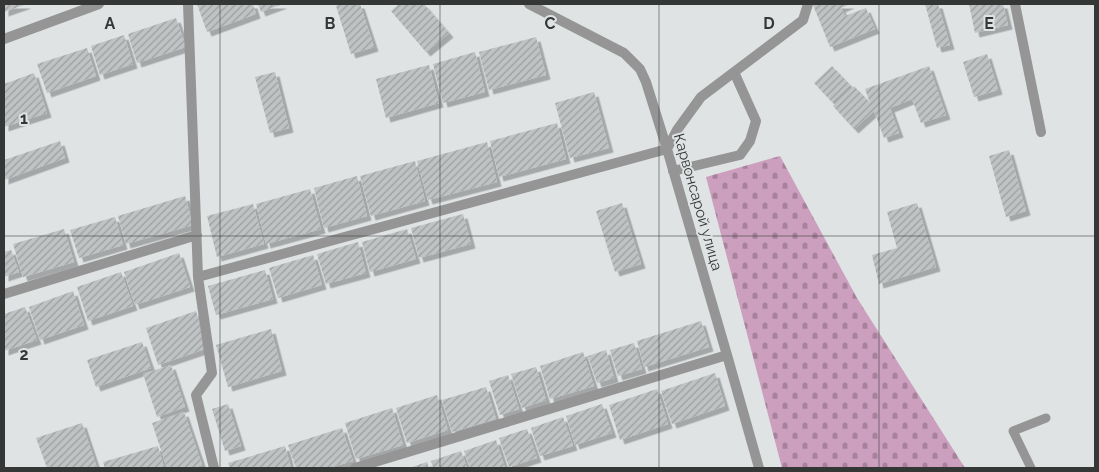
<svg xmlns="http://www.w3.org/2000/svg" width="1099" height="472" font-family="Raleway,sans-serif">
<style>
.cemetery{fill:url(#cemetery-stones)}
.building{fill:url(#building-hatch);filter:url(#shadow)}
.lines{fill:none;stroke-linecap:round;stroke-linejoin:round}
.lane{stroke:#969596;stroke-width:9}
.street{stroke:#969596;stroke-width:10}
.grid{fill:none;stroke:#353737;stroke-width:1;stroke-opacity:0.55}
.labels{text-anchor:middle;stroke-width:4;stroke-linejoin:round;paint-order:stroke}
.street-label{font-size:15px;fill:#353737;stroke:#dfe3e4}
.grid-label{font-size:16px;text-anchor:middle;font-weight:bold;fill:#353737;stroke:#dfe3e4;stroke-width:4;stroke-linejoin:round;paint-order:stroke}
</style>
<defs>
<pattern id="cemetery-stones" width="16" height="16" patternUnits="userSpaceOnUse" patternTransform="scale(1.25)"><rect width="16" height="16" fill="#cd9fbf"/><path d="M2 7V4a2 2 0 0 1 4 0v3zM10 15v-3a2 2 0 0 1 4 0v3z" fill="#a7829c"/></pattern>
<pattern id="building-hatch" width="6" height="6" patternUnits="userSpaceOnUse" patternTransform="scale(1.25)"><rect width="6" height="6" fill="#bfc3c4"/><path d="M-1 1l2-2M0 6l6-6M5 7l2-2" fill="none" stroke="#9c9fa0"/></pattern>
<filter id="shadow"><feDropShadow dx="4.5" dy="4.5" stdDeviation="0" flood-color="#0004"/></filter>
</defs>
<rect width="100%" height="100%" fill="#dfe3e4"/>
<path class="cemetery" d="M780 156 857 298 965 468H782L706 177Z"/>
<path class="building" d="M4 4H27L4 12Z
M197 4H253L256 14 207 32Z
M258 4H283L261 12Z
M342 4H360L374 47 351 54 336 6Z
M399 4H424L449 33 426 52 391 11Z
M816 4H850L841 8 845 16 866 8 875 29 830 47 813 5Z
M925 4H938L950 45 937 48Z
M969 4H1003L1008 25 975 33Z
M176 18 186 47 137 63 128 34Z
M124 35 133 64 100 75 91 46Z
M536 37 546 75 489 90 479 52Z
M87 48 96 76 47 93 37 64Z
M475 52 485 92 443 103 433 64Z
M987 54 998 90 974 97 963 62Z
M429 65 439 103 386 118 376 79Z
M832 66 850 85 832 102 814 83Z
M929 66 946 115 921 123 912 99 890 108 899 133 884 138 874 111 854 129 833 106 854 86 870 103 865 89Z
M275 72 289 128 270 133 255 77Z
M34 73 47 113 4 127V84Z
M594 92 609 148 570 158 555 103Z
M557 123 566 159 499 177 490 141Z
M60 141 65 158 4 180V160Z
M487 142 497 182 428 200 417 161Z
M1009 150 1026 211 1006 217 989 156Z
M415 161 425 201 371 216 360 176Z
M357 176 367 216 324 228 314 188Z
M310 189 321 229 266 244 256 204Z
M185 196 193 225 126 244 118 216Z
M622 203 641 264 615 272 596 211Z
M917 203 936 267 879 284 872 255 897 248 887 212Z
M253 204 264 244 217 257 207 216Z
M463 214 471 244 419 258 411 228Z
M115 217 123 245 79 258 70 230Z
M64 229 74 262 23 277 13 244Z
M407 229 416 259 370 272 362 242Z
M358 242 366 273 326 284 317 254Z
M11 250 19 272 4 277V252Z
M179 253 190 287 135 305 124 272Z
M313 255 322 285 278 298 269 268Z
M265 270 273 299 216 315 208 286Z
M121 272 133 306 88 321 77 287Z
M73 291 84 325 40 340 29 307Z
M25 307 37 340 4 351V314Z
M196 311 208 348 158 365 146 328Z
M701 321 709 347 644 367 637 341Z
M271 329 282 371 228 387 216 345Z
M142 342 151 368 96 387 87 360Z
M634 343 642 369 618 376 610 350Z
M606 350 614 378 597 383 588 356Z
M583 352 594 386 550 399 540 366Z
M171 365 185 407 157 417 143 374Z
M536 367 546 400 522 408 511 374Z
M715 373 725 406 672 424 661 391Z
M508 375 519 409 500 415 489 381Z
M486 387 496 419 452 432 442 400Z
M657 389 668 424 620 440 609 405Z
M437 395 448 430 407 443 396 408Z
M228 404 241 446 225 451 212 409Z
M602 404 612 433 575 445 566 416Z
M392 408 403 445 356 459 345 423Z
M184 412 202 465 193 468H167L152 423Z
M563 417 573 446 540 456 531 428Z
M82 423 97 468H47L36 438Z
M342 428 353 461 328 468H296L288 445Z
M527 429 537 458 509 467 499 438Z
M496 440 505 468H470L464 451Z
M158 446 164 468H105L103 462Z
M285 446 291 468H230L228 463Z
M461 451 467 468H433L431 461Z
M427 462 429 468H409Z"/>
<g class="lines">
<path class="lane" d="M1031 468 1013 431 1046 418"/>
<path class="street" d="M188 4 198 277 212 373 196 395 214 468
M529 4 624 53 640 69 646 82 667 149 727 355 759 468
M1015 4 1041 132
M4 39 99 4
M673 171 740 155 750 141 756 121 734 72
M198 277 667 149 677 130 701 97 803 20 808 4
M4 294 197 235
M355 468 727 355"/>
</g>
<path class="grid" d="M220 4V468M440 4V468M659 4V468M879 4V468M4 236H1095"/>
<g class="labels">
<g class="street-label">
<text transform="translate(698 202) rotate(74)" y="5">Карвонсарой улица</text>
</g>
</g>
<g class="grid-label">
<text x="110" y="29">A</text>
<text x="330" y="29">B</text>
<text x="550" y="29">C</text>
<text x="769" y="29">D</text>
<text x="989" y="29">E</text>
<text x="24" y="124">1</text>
<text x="24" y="360">2</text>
</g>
<rect width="1099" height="472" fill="none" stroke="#353737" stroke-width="10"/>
</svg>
